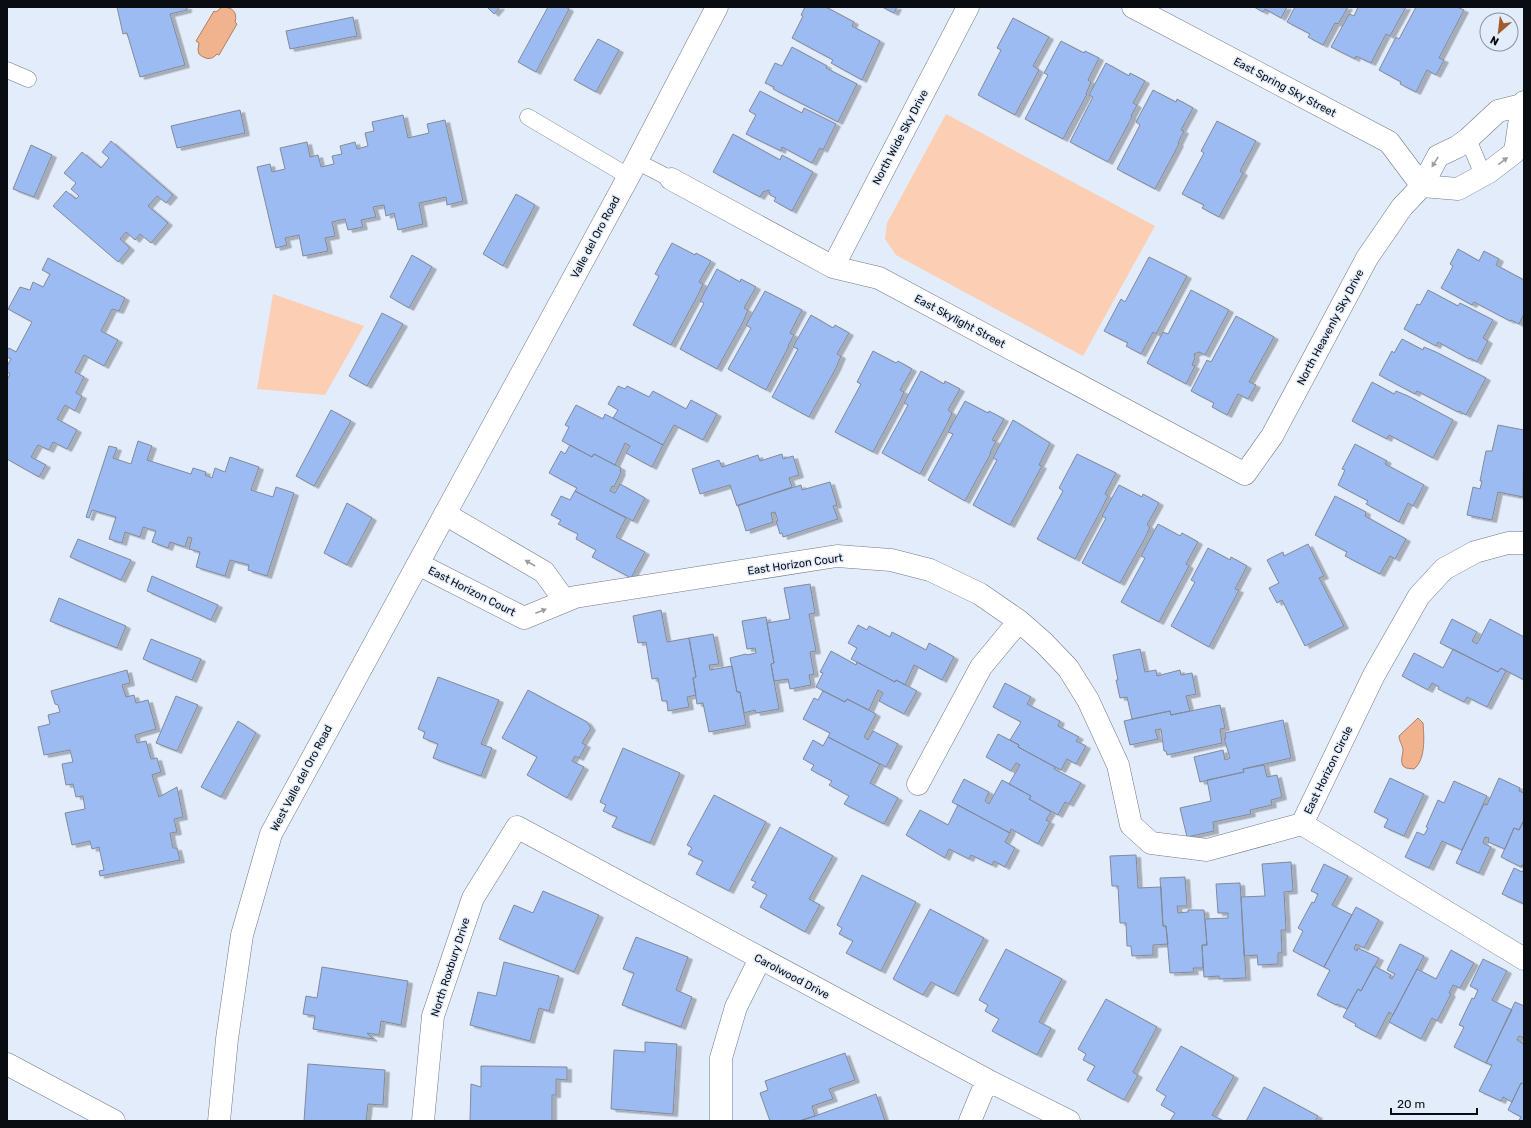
<svg xmlns="http://www.w3.org/2000/svg" width="1531" height="1128" font-family="Rubik,sans-serif">
<style>
.green{fill:#fcceb3}
.water{fill:#f0b38e;stroke:#ab8168}
.building{fill:#9bbbf2;stroke:#828a98;filter:url(#shadow)}
.lines{fill:none;stroke-linecap:round;stroke-linejoin:round}
.service-casing{stroke:#717986;stroke-width:17}
.minor-casing{stroke:#717986;stroke-width:23}
.tertiary-casing{stroke:#717986;stroke-width:23}
.service{stroke:#fff;stroke-width:16}
.minor{stroke:#fff;stroke-width:22}
.tertiary{stroke:#fff;stroke-width:22}
.oneway{fill:#9d9e9f}
.labels{text-anchor:middle;stroke-width:3;stroke-linejoin:round;paint-order:stroke}
.street-label{font-size:11px;fill:#090c10;stroke:#e3ecfb}
</style>
<defs>
<filter id="shadow"><feDropShadow dx="4.5" dy="2.5" stdDeviation="0" flood-color="#0004"/></filter>
</defs>
<rect width="100%" height="100%" fill="#e3ecfb"/>
<path class="green" d="M946 114 1155 226 1083 356 896 255 885 239 887 223Z
M273 294 364 326 325 395 257 389Z"/>
<path class="water" d="M222 7C232 7 238 12 235 22L237 24 219 55 217 54C211 61 205 59 199 54L198 50 199 43 196 41 214 11 216 12Z
M1418 718 1423 723C1424 737 1426 759 1414 769L1406 768 1403 766C1400 760 1403 756 1403 749 1402 744 1399 741 1399 736Z"/>
<path class="building" d="M117 7H187V10L170 14 185 65 140 77 127 33 123 34Z
M487 7H500L494 14Z
M548 7H566L569 9 536 72 518 62Z
M805 7H826L854 22 852 26 880 41 862 80 831 63 833 60 792 38 803 16 801 15Z
M882 7H897L894 13Z
M1254 7H1287L1281 18 1265 9 1263 12Z
M1295 7H1348L1338 24 1335 23 1323 45 1308 37 1310 34 1287 22Z
M1358 7H1406L1390 36 1386 34 1371 63 1356 56 1355 59 1331 47 1349 14 1354 16Z
M1416 7H1457L1464 10 1439 58 1444 60 1436 75 1427 70 1416 92 1400 84 1401 82 1379 70 1396 37 1399 39Z
M353 17 357 36 290 49 286 31Z
M1013 18 1049 37 1033 66 1039 70 1015 115 978 95 1001 50 997 48Z
M598 39 619 50 596 92 574 80Z
M1061 41 1084 53 1085 51 1099 58 1088 80 1091 82 1086 94H1087L1063 139 1025 119 1048 75 1044 73Z
M792 47 827 66 826 68 857 84 838 122 773 89 774 87 765 83 775 63 782 66Z
M1106 63 1129 76 1130 73 1145 81 1133 103 1137 105 1131 116 1132 117 1108 162 1070 142 1093 97 1089 95Z
M1153 90 1176 102 1177 99 1193 108 1181 130 1184 131 1178 143 1179 144 1155 189 1117 169 1140 125 1136 122Z
M760 91 802 113 804 108 836 124 823 150 820 148 812 163 782 147 781 151 746 134 756 115 749 111Z
M240 110 245 133 177 148 171 126Z
M403 115 408 138 429 133 427 124 445 120 463 201 447 205 446 197 419 203 423 224 398 230 394 213 386 216 384 205 373 207 376 217 361 220 363 227 348 230 345 219 332 222 335 236 325 238 328 251 303 256 299 235 285 238 287 245 276 248 257 167 270 164 272 172 285 169 280 148 307 142 310 157 318 155 321 167 334 164 332 156 342 154 340 146 355 142 357 149 368 146 365 133 374 131 372 122Z
M1217 121 1256 141 1240 171 1243 173 1219 217 1202 208 1204 205 1182 194 1204 153 1201 151Z
M733 134 780 160 782 155 813 172 792 211 774 201 776 198 770 195 769 190 763 192 760 197 713 172Z
M111 141 173 195 166 203 157 196 148 206 168 223 151 243 140 234 135 240 126 232 120 239 130 248 118 262 53 206 66 191 76 199 79 196 71 189 76 183 64 173 82 152 101 168 109 158 102 152Z
M31 145 52 155 34 197 13 189Z
M516 194 535 205 503 266 483 254Z
M672 243 695 255 696 253 711 261 699 282 703 284 698 295 671 345 633 325 659 276 655 274Z
M1458 249 1479 261 1484 251 1499 259 1496 265 1524 280V314L1519 324 1511 320 1510 321 1474 302 1472 305 1441 288 1453 266 1450 264Z
M412 255 432 267 409 308 390 297Z
M1149 257 1187 276 1156 334 1153 332 1141 354 1126 346 1128 343 1104 331 1121 299 1125 302Z
M48 258 125 298 119 311 112 309 101 331 118 340 104 366 84 355 75 372 84 377 76 393 82 396 75 411 65 405 57 419 77 430 67 449 53 442 49 450 38 445 31 457 46 465 39 477 7 459V380L10 374 7 372V366L11 359 7 357V351L9 348 16 352 32 322 8 309 20 287 30 290 33 282 43 287 50 274 42 270Z
M717 269 740 282 741 279 756 287 744 308 748 310 743 322 717 369 680 349 704 303 700 301Z
M1191 290 1229 310 1205 355 1199 352 1194 354 1195 358 1192 365 1195 366 1186 384 1147 363 1163 332 1168 334Z
M1428 290 1458 306 1460 303 1493 320 1483 338 1488 341 1477 362 1470 358 1469 359 1438 342 1436 346 1404 329 1417 304 1420 305Z
M765 291 802 310 790 333 794 335 788 346H789L766 390 728 369 751 328 746 325Z
M382 313 403 324 367 386 349 376Z
M811 315 833 328 835 325 849 333 837 354 841 356 836 368 809 417 772 397 798 349 793 347Z
M1236 316 1274 337 1249 382 1256 385 1248 399 1238 394 1227 415 1212 407 1214 403 1191 391 1207 360 1211 362Z
M1402 339 1423 350 1424 347 1436 352 1486 378 1466 415 1459 411 1458 412 1417 391 1415 394 1379 375 1392 351 1394 353Z
M873 351 896 363 898 361 912 369 900 390 904 392 899 403 873 452 835 432 861 384 857 382Z
M921 371 944 384 945 381 960 389 948 410 952 413 947 424 920 474 882 453 908 405 904 403Z
M1372 382 1394 394 1396 391 1408 396 1453 420 1433 458 1389 435 1387 439 1352 421Z
M618 386 625 389 627 386 649 397 653 391 686 409 691 400 717 414 703 440 674 425 663 445 613 418 618 410 608 404Z
M965 401 988 413 989 411 1004 419 992 440 996 441 990 453H991L965 501 928 480 953 434 948 432Z
M576 405 603 419 605 414 663 445 652 467 626 453 630 446 625 443 615 465 594 454 592 457 562 441 569 427 565 425Z
M331 410 351 421 314 486 296 476Z
M1013 420 1050 443 1039 465 1042 466 1010 525 973 505 997 460 993 458Z
M1498 425 1524 430 1523 497 1498 492 1492 520 1467 515 1473 487 1480 489 1482 481H1480L1486 451H1492Z
M138 441 152 446 147 460 191 474 193 468 206 472 205 475 212 478 215 468 225 472 230 457 259 467 251 490 273 497 276 487 294 493 267 576 248 570 249 565 230 560 225 576 196 567 200 552 189 549 192 538 188 537 185 547 170 542 168 548 152 542 156 531 143 527 140 537 125 532 122 543 109 539 116 517 92 510 89 518 86 517 109 446 117 448 113 458 131 464Z
M1355 444 1387 461 1385 464 1424 485 1413 506 1408 503 1399 522 1366 504 1368 501 1338 485 1345 470 1342 469Z
M570 445 592 457 594 454 621 468 620 471 621 472 614 487 612 486 610 491 615 493 620 484 645 498 633 521 575 491 577 488 549 473 561 451 565 454Z
M782 454 783 459 793 456 799 475 789 478 792 487 737 506 730 485 700 494 692 469 719 460 722 467 758 455 760 461Z
M1077 454 1116 473 1105 494 1108 496 1101 510 1075 559 1037 539 1063 491 1059 488Z
M830 482 837 505 833 506 838 519 783 537 782 533 780 534 776 521H778L775 512 771 513 773 522 746 531 738 505 801 485 802 490Z
M1119 485 1142 497 1143 494 1159 503 1147 525 1150 527 1145 538 1120 583 1082 563 1106 518 1102 516Z
M575 491 626 518 616 537 645 552 631 578 592 557 596 550 576 539 578 534 558 524 561 520 551 515 561 496 570 500Z
M1335 496 1366 512 1365 516 1406 539 1395 559 1390 556 1380 574 1345 556 1347 552 1315 535Z
M347 503 372 518 347 565 324 553Z
M1158 524 1180 536 1182 533 1198 542 1186 564 1189 566 1159 622 1121 602 1145 558 1141 556Z
M78 539 131 560 121 580 70 557Z
M1308 544 1324 576 1319 578 1344 626 1305 646 1282 600 1277 603 1269 588 1279 583 1267 560 1283 552 1284 556Z
M1208 548 1230 560 1231 557 1247 566 1235 589 1239 590 1209 647 1171 626 1195 582 1191 580Z
M152 576 218 605 211 620 147 591Z
M810 584 815 613 809 614 816 651 810 652 814 674 809 675 811 685 790 689 788 679 774 681 771 664 774 663 767 623 790 619 784 588Z
M59 598 126 626 117 648 50 621Z
M661 610 667 642 689 638 696 677 693 678 696 695 687 697 689 707 668 711 667 701H662L658 678 652 679 646 642 638 643 633 616Z
M766 617 774 663 771 664 779 709 756 713 755 710 744 713 740 692H737L730 658 746 654 747 655 756 653 755 648 747 649 742 621Z
M1452 619 1477 632 1472 641 1477 644 1490 619 1524 637V680L1501 668 1498 672 1440 643Z
M858 625 867 630 869 626 890 637 892 632 926 650 929 643 954 657 942 680 914 665 905 685 896 680 895 682 851 659 857 648 848 643Z
M713 634 719 664 709 665 710 670 732 666 737 692H740L746 725 709 732 703 703 697 704 693 678 696 677 689 638Z
M151 639 201 659 192 680 143 659Z
M1140 649 1145 672 1156 670 1157 676 1180 670 1181 675 1192 673 1196 694 1186 696 1190 711 1171 715 1170 711 1132 719 1127 697 1120 698 1116 680H1118L1113 655Z
M1453 649 1498 672 1501 668 1506 671 1487 707 1467 697 1464 702 1438 689 1439 687 1432 683 1428 690 1402 676 1414 653 1443 668Z
M831 651 856 665 857 662 895 682 896 680 917 691 904 714 879 701 883 693 878 690 869 710 847 699 845 702 816 687 823 673 820 672Z
M127 670 130 683 122 685 126 697 134 695 136 703 148 700 156 729 135 735 137 743 146 741 151 759 157 758 161 772 152 775 159 797 177 787 183 817 174 819 177 832 170 833 173 848H177L180 860 100 876 99 871 104 870 99 847 92 849 90 841 72 845 65 813 85 809 83 796 76 797 73 784 66 785 62 764 73 762 70 750 44 755 38 727 50 724 48 715 60 712 58 705 55 704 51 691Z
M438 677 499 700 481 744 492 748 481 776 433 758 438 744 423 738 425 732 418 729Z
M1005 683 1031 697 1027 704 1060 721 1058 726 1079 737 1076 741 1086 746 1076 764 1067 759 1061 770 1018 747 1019 745 1010 740 1021 722 993 707Z
M528 690 587 722 591 728 582 743 586 745 579 758 575 756 572 761 584 767 567 798 527 775 537 757 502 738Z
M823 691 845 702 847 699 876 714 864 737 868 740 873 731 898 744 886 767 828 737 830 733 803 719 814 698 818 700Z
M176 696 198 705 177 751 156 743Z
M1220 705 1225 728 1220 729 1222 743 1167 755 1166 751H1164L1161 729 1155 730 1158 739 1130 745 1124 721 1170 711 1171 715Z
M1283 720 1291 758 1243 769 1244 772 1200 782 1194 757 1223 750 1225 760 1230 758 1224 738H1226L1225 733Z
M238 721 256 733 221 797 201 787Z
M998 734 1019 745 1018 747 1055 767 1054 769 1081 783 1069 804 1065 802 1058 815 1029 799 1031 796 1009 784 1020 765 1016 763 1011 771 986 757Z
M828 737 880 764 870 783 898 798 884 824 844 804 849 796 829 785 832 781 811 770 814 765 803 759 813 740 823 746Z
M623 748 680 773 650 843 612 827 617 817 603 811 606 805 600 802Z
M1264 765 1267 777 1277 775 1282 797 1271 800 1272 805 1250 810 1251 814 1213 822 1214 831 1187 837 1180 808 1211 801 1207 780 1244 772 1243 769Z
M1390 778 1424 794 1404 836 1384 827 1388 819 1374 812Z
M1499 778 1520 788 1519 791 1524 793V820L1519 830 1514 828 1505 849 1488 842 1489 838 1485 837 1483 843 1491 847 1479 873 1456 863 1484 804 1487 805Z
M964 779 989 792 985 801 989 804 1002 780 1031 796 1029 799 1051 812 1046 820 1050 822 1038 844 1011 829 1010 833 952 802Z
M1454 781 1487 796 1462 850 1442 841 1429 868 1405 857 1417 832 1424 835 1428 828 1426 827 1438 800 1444 803Z
M714 795 766 822 729 891 696 874 703 861 688 854 692 848 687 845Z
M958 805 1010 833 1005 842 1015 848 1005 867 994 861 992 865 971 855 969 859 949 849 945 858 906 835 920 810 948 825Z
M1524 820V865H1522L1521 867 1501 857 1514 828 1519 830Z
M780 827 833 856 809 899 820 905 805 932 760 907 767 895 752 887 756 882 751 880Z
M1136 855 1138 888 1161 887 1163 926H1166L1168 944 1153 945V955L1132 956 1131 946H1127L1126 923H1120L1118 886H1112L1110 856Z
M1291 862 1293 891 1284 892 1286 930H1281L1282 953H1278V964L1258 965 1257 955 1244 956 1241 897 1265 896 1262 864Z
M1324 864 1348 876 1332 905 1352 915 1324 967 1293 951 1303 931 1298 928 1312 902 1314 903 1318 894 1311 891Z
M1514 868 1522 872 1524 869V904L1502 894Z
M862 875 916 902 881 971 846 953 853 941 839 934 842 928 837 925Z
M1185 877 1187 906H1177L1178 913 1188 912V910H1204L1207 945H1202L1203 968H1193L1194 972 1170 973 1166 926H1163L1160 878Z
M1240 883 1246 978 1219 979V976L1204 977 1202 945H1207L1205 919 1228 918V913H1218L1216 884Z
M543 891 599 915 574 972 499 939 514 905 533 913Z
M1356 907 1379 920 1364 948 1356 944 1354 949 1357 951 1358 948 1379 958 1361 991 1358 989 1347 1009 1337 1004 1336 1005 1317 995 1330 970 1324 967Z
M930 909 984 938 954 994 931 982 923 995 893 979Z
M636 937 688 957 676 990 692 997 681 1027 622 1005 634 973 623 969Z
M1400 944 1424 956 1393 1015 1389 1012 1376 1037 1355 1026 1356 1024 1343 1017 1358 989 1361 991 1374 966 1391 975 1389 977 1392 979 1395 974 1387 970Z
M1006 949 1062 979 1039 1022 1051 1028 1037 1055 992 1031 999 1019 985 1011 988 1005 979 1000Z
M1451 950 1474 963 1460 988 1453 985 1449 993 1451 994 1437 1021 1432 1018 1421 1039 1389 1022 1417 969 1436 979Z
M1483 959 1507 971 1492 1000 1512 1010 1486 1063 1454 1047 1464 1027 1459 1025 1472 998 1474 999 1478 990 1470 986Z
M504 962 559 976 549 1011 539 1008 530 1041 470 1025 478 992 496 996Z
M322 967 408 981 401 1025 381 1021 379 1035 367 1033 373 1039 313 1029 315 1016 303 1014 306 996 317 998Z
M1106 999 1157 1027 1133 1072 1138 1075 1124 1100 1087 1080 1095 1066 1083 1060 1086 1054 1078 1049Z
M1515 1002 1524 1006V1038L1519 1036 1517 1040 1524 1044V1084L1521 1083 1512 1102 1503 1097 1501 1101 1479 1091 1492 1065 1486 1063Z
M645 1042 677 1044 673 1114 611 1109 614 1050 645 1052Z
M1181 1046 1234 1076 1212 1115 1224 1121H1170L1175 1113 1161 1105 1166 1096 1156 1090Z
M845 1053 855 1080 829 1089 833 1099 812 1106 815 1116 799 1121H770L760 1093 768 1090 765 1081Z
M308 1064 385 1070 383 1105 368 1104 366 1121H304Z
M481 1066 567 1067V1080L556 1079V1095H552V1121H470L471 1084 481 1087Z
M1521 1083 1524 1084V1121L1519 1120 1521 1117 1508 1110Z
M1264 1087 1318 1116 1315 1121H1246Z
M876 1094 885 1121H799L815 1116Z"/>
<g class="lines">
<g class="service-casing">
<path id="service" d="M7 70 28 79
M528 117 628 176
M1468 139 1483 175
M636 161 671 179"/>
</g>
<g class="minor-casing">
<path id="minor" d="M1133 7 1389 142 1422 186
M671 179 833 267 879 278 1245 474 1272 436 1367 258 1402 207 1422 186 1438 156 1457 147 1468 139 1498 111 1522 105
M1422 186 1458 189 1489 172 1515 152 1522 105 1524 102
M833 267 968 7
M445 514 544 572 565 601
M418 564 524 618 575 597 837 556 891 560 930 570 980 594 1019 621 1044 643 1068 668 1088 700 1118 765 1131 825 1151 843 1207 850 1302 824
M918 784 981 667 1019 621
M1302 824 1374 675 1419 596 1444 569 1475 552 1508 543H1524
M1302 824 1524 959
M423 1121 433 1016 473 898 517 827 987 1080 1069 1121
M721 1121V1058L736 1007 760 959
M970 1121 987 1080"/>
</g>
<g class="tertiary-casing">
<path id="tertiary" d="M7 1064 114 1121
M219 1121 227 1039 242 935 271 834 630 174 717 7"/>
</g>
<use href="#service" class="service"/>
<use href="#minor" class="minor"/>
<use href="#tertiary" class="tertiary"/>
</g>
<defs><path id="oneway-solid" d="M-6-.8H1V-3.2L6.5 0L1 3.2V.8H-6Z"/></defs>
<g class="oneway">
<use href="#oneway-solid" transform="translate(1503 161) rotate(-38)"/>
<use href="#oneway-solid" transform="translate(1435 162) rotate(122)"/>
<use href="#oneway-solid" transform="translate(530 563) rotate(-150)"/>
<use href="#oneway-solid" transform="translate(541 611) rotate(-21)"/>
</g>
<g class="labels">
<g class="street-label">
<text transform="translate(1285 87) rotate(28)" y="4">East Spring Sky Street</text>
<text transform="translate(900 137) rotate(-62)" y="4">North Wide Sky Drive</text>
<text transform="translate(595 237) rotate(-62)" y="4">Valle del Oro Road</text>
<text transform="translate(960 321) rotate(28)" y="4">East Skylight Street</text>
<text transform="translate(1330 327) rotate(-62)" y="4">North Heavenly Sky Drive</text>
<text transform="translate(795 564) rotate(-8)" y="4">East Horizon Court</text>
<text transform="translate(472 591) rotate(27)" y="4">East Horizon Court</text>
<text transform="translate(1328 770) rotate(-64)" y="4">East Horizon Circle</text>
<text transform="translate(301 778) rotate(-62)" y="4">West Valle del Oro Road</text>
<text transform="translate(450 967) rotate(-72)" y="4">North Roxbury Drive</text>
<text transform="translate(792 976) rotate(28)" y="4">Carolwood Drive</text>
</g>
</g>
<rect width="1531" height="1128" fill="none" stroke="#090c10" stroke-width="16"/>
<g transform="translate(1499 32) rotate(208)"><circle r="19" fill="#e3ecfb" stroke="#8c929d"/>
<path d="M0-3L7 15L0 10L-7 15Z" fill="#a05c2d"/>
<text y="-6" font-size="11" font-weight="bold" text-anchor="middle" fill="#090c10">N</text>
</g>
<path d="M1391 1108v6h86v-6" fill="none" stroke="#090c10" stroke-width="2"/>
<text x="1397" y="1108" font-size="12" fill="#090c10" stroke="#e3ecfb" stroke-width="3" paint-order="stroke">20 m</text>
</svg>
